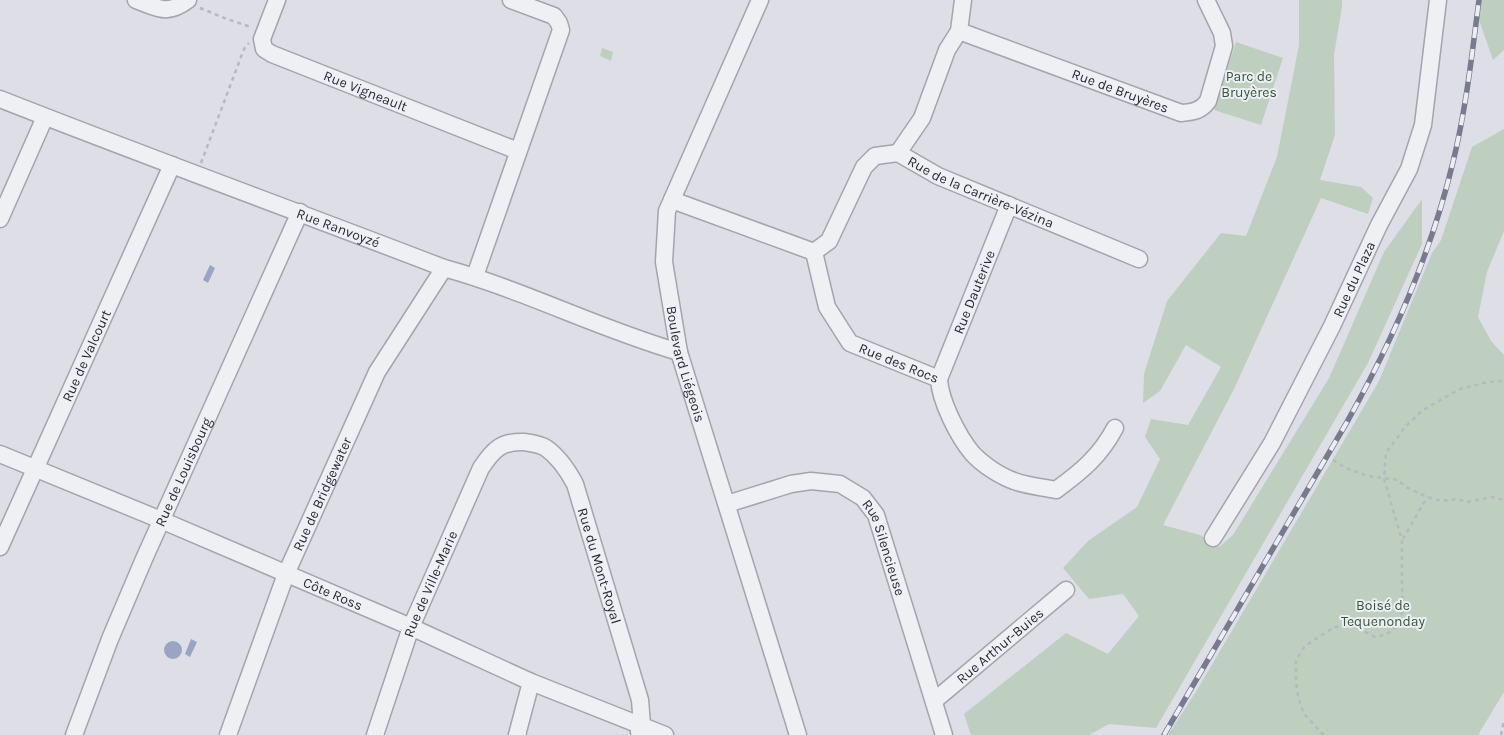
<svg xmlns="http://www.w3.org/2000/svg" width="1504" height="735" font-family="Karla,sans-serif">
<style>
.green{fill:#bfcfbf}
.water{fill:#9aa5c4}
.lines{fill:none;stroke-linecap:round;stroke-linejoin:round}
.minor-casing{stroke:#a3a4af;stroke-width:19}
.path{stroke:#b7b9c0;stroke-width:2.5;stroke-dasharray:4 4;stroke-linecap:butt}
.minor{stroke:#eff0f4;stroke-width:16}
.rail-casing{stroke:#787b8e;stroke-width:5.5}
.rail{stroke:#eceef4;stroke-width:4;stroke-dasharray:11;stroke-linecap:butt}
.labels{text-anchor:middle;stroke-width:4;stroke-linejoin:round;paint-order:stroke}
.park-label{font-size:14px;fill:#365637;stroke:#eceef4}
.street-label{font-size:14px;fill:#282a3b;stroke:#eceef4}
</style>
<rect width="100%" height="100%" fill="#dddee6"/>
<path class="green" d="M1299 0H1342V7L1334 55 1335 135 1320 180 1361 187 1373 198 1368 214 1321 198 1234 389 1163 525 1200 535 1219 547 1233 535 1329 378 1384 252 1422 199V244L1368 363 1156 728 1109 724 1089 735H971L964 714 1066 633 1108 654 1139 616 1123 594 1089 599 1063 568 1088 541 1137 507 1160 459 1145 437 1151 419 1188 425 1221 367 1186 345 1160 391 1143 403 1144 374 1167 301 1221 233 1246 236 1277 157 1299 45Z
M1480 0H1504V50L1493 60 1477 14Z
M1236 42 1283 58 1261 125 1214 110Z
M602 48 613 52 611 61 600 56Z
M1504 129V231L1487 272 1478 317 1491 341 1504 355V692L1478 735H1168L1197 690 1379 381 1432 253 1441 240 1472 147Z"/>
<path class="water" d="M210 265 215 268 208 283 203 280Z
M191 639 197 642 190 657 185 654Z
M164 650a9 9 0 1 1 18 0a9 9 0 1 1-18 0Z"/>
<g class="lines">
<g class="minor-casing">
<g id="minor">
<path d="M136 0C158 8 167 16 188 0"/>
<path id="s1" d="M277 0 262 39 264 49 272 54 518 151"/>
<path id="s2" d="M760 0 667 211 664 262 679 352 798 735"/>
<path id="s3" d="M959 31 1181 113C1193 112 1201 111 1208 101L1224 46 1222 33 1206 0"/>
<path id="s4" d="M0 99C147 157 296 211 444 268 524 290 599 329 679 352"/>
<path d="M898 153 922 118 947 50 959 31 963 0"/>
<path d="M672 200 814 252"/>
<path d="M1009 205 939 379C940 401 958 436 972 453 983 465 1000 476 1014 481 1027 486 1043 487 1056 490 1082 471 1100 456 1115 428"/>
<path d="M0 219 45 117"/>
<path id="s5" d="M814 252 829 241 864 167 875 156 898 153 938 176 1139 259"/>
<path id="s6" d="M814 252 827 307 850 343 939 379"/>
<path d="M475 276 561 30 559 23 554 16 511 0"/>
<path id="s7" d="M0 454 161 520 411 627 531 682 665 735"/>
<path id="s8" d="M727 504 791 484 811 481 840 484 863 498 876 515 944 735"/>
<path id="s9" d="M1213 538 1272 443 1332 326 1379 225 1409 169 1423 125 1438 0"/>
<path id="s10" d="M0 547 172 165"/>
<path id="s11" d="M934 701 1066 590"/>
<path id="s12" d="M74 735 110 639 144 559 300 212"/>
<path id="s13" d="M228 735 286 574 377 372 444 268"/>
<path id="s14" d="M375 735 411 627 481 468C493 450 501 441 524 442 531 443 540 444 546 448 559 457 568 471 575 484L640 700 642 725 639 732"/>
<path d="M517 735 531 682"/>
</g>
</g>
<path class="path" d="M200 8 227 19 251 27
M201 163 244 49 249 43
M1333 460 1346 468 1368 476 1398 480 1406 487 1427 497 1442 501 1457 499 1468 502 1492 497 1504 500
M1403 539 1427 497
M1324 735 1304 714 1298 697 1296 682V660L1305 646 1333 628 1346 624 1356 627 1375 637 1387 634 1397 626 1403 611 1402 586V540L1384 479 1386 453 1405 427 1423 410 1460 389 1488 382 1504 381
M1501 735 1504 720"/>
<use href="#minor" class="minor"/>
<g class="rail-casing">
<path id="rail" d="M1164 735 1347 422C1393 340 1431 254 1453 162 1466 109 1472 54 1479 0"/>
</g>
<use href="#rail" class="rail"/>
</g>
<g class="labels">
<g class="park-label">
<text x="1249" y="81">Parc de<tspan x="1249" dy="16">Bruyères</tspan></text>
<text x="1383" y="610">Boisé de<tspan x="1383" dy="16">Tequenonday</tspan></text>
</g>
<g class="street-label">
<text dy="5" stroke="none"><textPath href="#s1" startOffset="162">Rue Vigneault</textPath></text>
<text dy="5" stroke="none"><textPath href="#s3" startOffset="172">Rue de Bruyères</textPath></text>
<text dy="5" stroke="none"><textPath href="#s5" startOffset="231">Rue de la Carrière-Vézina</textPath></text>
<text dy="5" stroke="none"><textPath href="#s4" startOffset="362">Rue Ranvoyzé</textPath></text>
<text dy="5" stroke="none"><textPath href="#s9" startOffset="295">Rue du Plaza</textPath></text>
<text transform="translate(974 292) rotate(-68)" y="5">Rue Dauterive</text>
<text dy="5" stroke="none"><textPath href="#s10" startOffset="210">Rue de Valcourt</textPath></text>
<text dy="5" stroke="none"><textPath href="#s2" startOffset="386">Boulevard Liégeois</textPath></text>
<text dy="5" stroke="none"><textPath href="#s6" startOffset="152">Rue des Rocs</textPath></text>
<text dy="5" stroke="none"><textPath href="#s12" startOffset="285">Rue de Louisbourg</textPath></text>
<text dy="5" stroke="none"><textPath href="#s13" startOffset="259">Rue de Bridgewater</textPath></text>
<text dy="5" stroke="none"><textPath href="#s8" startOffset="198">Rue Silencieuse</textPath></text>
<text dy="5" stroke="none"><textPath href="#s14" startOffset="496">Rue du Mont-Royal</textPath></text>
<text dy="5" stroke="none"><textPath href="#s14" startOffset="161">Rue de Ville-Marie</textPath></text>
<text dy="5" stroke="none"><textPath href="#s7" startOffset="361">Côte Ross</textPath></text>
<text dy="5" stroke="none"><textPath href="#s11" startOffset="86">Rue Arthur-Buies</textPath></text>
</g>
</g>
</svg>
